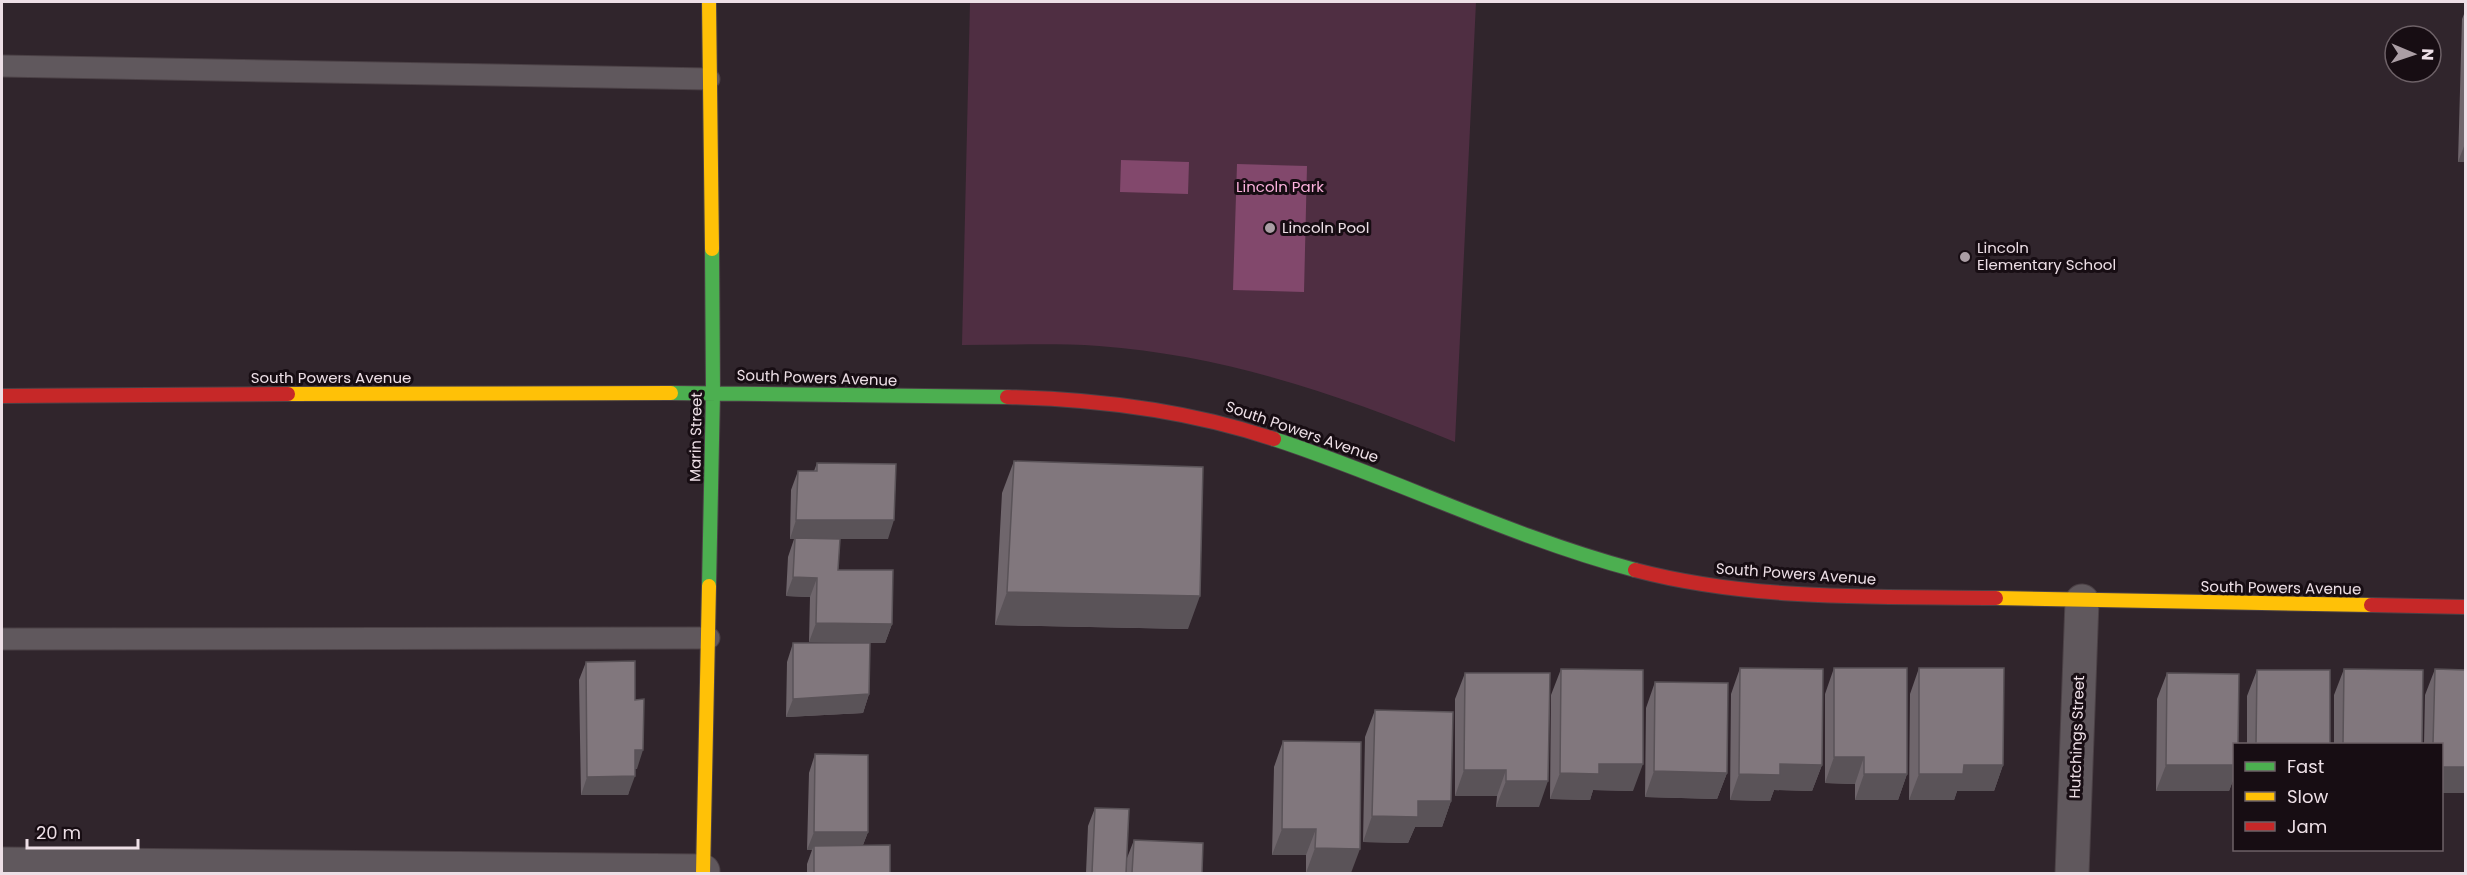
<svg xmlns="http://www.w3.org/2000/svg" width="2467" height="875" font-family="Poppins,sans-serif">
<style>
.green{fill:#4f2e42}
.water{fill:#82486c}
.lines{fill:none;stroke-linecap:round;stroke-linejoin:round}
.lane-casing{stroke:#4b4146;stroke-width:23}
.street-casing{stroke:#4b4146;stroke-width:35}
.fast-casing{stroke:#4b4146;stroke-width:16}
.slow-casing{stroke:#4b4146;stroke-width:16}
.jam-casing{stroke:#4b4146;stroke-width:16}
.lane{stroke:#60585d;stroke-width:21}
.street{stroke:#60585d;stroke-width:33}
.fast{stroke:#4caf50;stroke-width:14}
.slow{stroke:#ffc107;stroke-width:14}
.jam{stroke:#c62828;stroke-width:14}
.wall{fill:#6f666c}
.shaded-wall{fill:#5a5358}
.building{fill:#81777d;stroke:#5a5358;stroke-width:1.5}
.poi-dot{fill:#ab9ea5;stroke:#170d13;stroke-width:2}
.labels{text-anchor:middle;stroke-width:6;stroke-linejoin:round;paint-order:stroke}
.park-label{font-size:15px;fill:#fcb2dd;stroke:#170d13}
.poi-label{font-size:15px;fill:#eddfe6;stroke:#170d13;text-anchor:start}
.street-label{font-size:15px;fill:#eddfe6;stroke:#170d13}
</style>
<rect width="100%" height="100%" fill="#30252c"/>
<path class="green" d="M970 2H1476L1455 442C1340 395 1224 355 1099 346 1054 343 1007 345 962 345Z"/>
<path class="water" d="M1121 160 1189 162 1188 194 1120 192Z
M1237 164 1307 166 1304 292 1233 290Z"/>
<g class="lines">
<g class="lane-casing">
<path id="lane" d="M2 66 709 79
M2 639 709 638"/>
</g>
<g class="street-casing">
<path id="street" d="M2 864 703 871
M2072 874 2082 601"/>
</g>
<g class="fast-casing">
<path id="fast" d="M671 393 1007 397
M1274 439C1396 479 1511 537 1635 570
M709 586 713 392 712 249"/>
</g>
<g class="slow-casing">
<path id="slow" d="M709 2 712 249
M288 394 671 393
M1996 598 2371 605
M703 874 709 586"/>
</g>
<g class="jam-casing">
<path id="jam" d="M2 396 288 394
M1007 397C1098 399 1187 410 1274 439
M1635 570C1752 601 1875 596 1996 598
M2371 605 2466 607"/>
</g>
<use href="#lane" class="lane"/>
<use href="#street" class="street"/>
<use href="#fast" class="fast"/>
<use href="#slow" class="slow"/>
<use href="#jam" class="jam"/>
</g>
<path class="wall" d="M2466 9V162H2458L2462 19Z
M1014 461 1188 629 995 625 1002 493Z
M817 463 888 539H813L838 570 892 624 885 643 809 642 810 597 786 596 788 557 794 539H790L791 490 798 471H814Z
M793 643 869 694 863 713 786 717 787 662Z
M586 662 637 769H635L628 795H581L579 680Z
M1740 668 1822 765 1812 791 1774 790 1770 801 1730 800 1731 694Z
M1834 668 1907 774 1898 800H1855V784L1825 783V694Z
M1919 668 2003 765 1994 791H1957L1954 800H1909L1910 694Z
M1561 669 1633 791 1593 790 1590 800 1550 799 1551 695Z
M2344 669 2422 744H2334V695Z
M2435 669 2466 670V793H2442V744H2424L2425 695Z
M2257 670 2330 744H2247V696Z
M1465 673 1539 807H1496L1497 796H1455V699Z
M2167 673 2235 744V775L2229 791H2156L2157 699Z
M1655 682 1727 773 1717 799 1645 797 1646 708Z
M1375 710 1451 801 1442 827H1415L1408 843 1363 842 1365 737Z
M1283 741 1351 873H1306V855H1272L1274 767Z
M815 754 868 832 863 845 890 873H807V864L812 850H807L809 773Z
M1095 808 1126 873H1086L1088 826Z
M1134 840 1202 873H1126L1127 858Z"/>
<path class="shaded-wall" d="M2466 141V162H2458Z
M796 520H894L888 539H790Z
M793 577 817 578 810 597 786 596Z
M1007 592 1200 596 1188 629 995 625Z
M816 623 892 624 885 643 809 642Z
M869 694 863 713 786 717 793 699Z
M635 750H643L637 769H628Z
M1834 757H1864L1855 784 1825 783Z
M1599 764H1643L1633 791 1593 790 1590 800 1550 799 1560 773Z
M1780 764 1822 765 1812 791 1774 790 1770 801 1730 800 1739 774Z
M1964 765H2003L1994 791H1957L1954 800H1909L1919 774Z
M2166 765H2235V775L2229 791H2156Z
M2442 767H2466V793H2442Z
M1464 770H1506L1497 796H1455Z
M1654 771 1727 773 1717 799 1645 797Z
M1864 774H1907L1898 800H1855Z
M635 776 628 795H581L587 777Z
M1506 781H1548L1539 807H1496Z
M1418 801H1451L1442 827H1415L1408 843 1363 842 1372 816Z
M1282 829H1316L1306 855H1272Z
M814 832H868L861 850 814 846 812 850H807Z
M1315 848 1360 849 1351 873H1306Z"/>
<path class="building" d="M1014 461 1203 467 1200 596 1007 592Z
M817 463 896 464 894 520H796L798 471H817Z
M795 538 840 539 838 570H893L892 624 816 623 817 578 793 577Z
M793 643H870L869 694 793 699Z
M635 661V700L644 699 643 750H635V776L587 777 586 662Z
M1740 668 1823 669 1822 765 1780 764V775L1739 774Z
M1834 668H1907V774H1864V757H1834Z
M1919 668H2004L2003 765H1964L1963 774H1919Z
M1561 669 1643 670V764H1599V774L1560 773Z
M2344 669 2423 670 2422 744H2343Z
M2435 669 2466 670V767H2442V744H2433Z
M2257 670H2330V744H2256Z
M1465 673H1550L1548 781H1506V770H1464Z
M2167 673 2239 674 2238 744H2235V765H2166Z
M1655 682 1728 683 1727 773 1654 771Z
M1375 710 1453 712 1451 801H1418V817L1372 816Z
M1283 741 1361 742 1360 849 1315 848 1316 829H1282Z
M815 754 868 755V832H814Z
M1095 808 1129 809 1126 873H1092Z
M1134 840 1203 843 1202 873H1132Z
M890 845V873H814V846Z"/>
<g class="poi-dot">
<circle cx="1270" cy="228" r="6"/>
<circle cx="1965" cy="257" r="6"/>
</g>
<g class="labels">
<g class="park-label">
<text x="1280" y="192">Lincoln Park</text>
</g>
<g class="poi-label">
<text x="1282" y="233">Lincoln Pool</text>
<text x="1977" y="253">Lincoln<tspan x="1977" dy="17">Elementary School</tspan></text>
</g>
<g class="street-label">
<text x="331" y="383">South Powers Avenue</text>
<text transform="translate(817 378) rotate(2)" y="5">South Powers Avenue</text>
<text transform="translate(1302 432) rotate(19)" y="5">South Powers Avenue</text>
<text transform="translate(696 437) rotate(-89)" y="5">Marin Street</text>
<text transform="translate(1796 574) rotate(4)" y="5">South Powers Avenue</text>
<text transform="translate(2281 588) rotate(1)" y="5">South Powers Avenue</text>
<text transform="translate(2077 737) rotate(-88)" y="5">Hutchings Street</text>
</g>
</g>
<rect width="2467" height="875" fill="none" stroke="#eddfe6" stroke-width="6"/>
<rect x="2233" y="743" width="210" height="108" fill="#170d13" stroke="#6d6167" stroke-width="1.5"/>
<rect x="2245" y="762" width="30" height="9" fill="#4caf50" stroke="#6d6167" stroke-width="1.5"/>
<text x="2287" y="773" font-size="18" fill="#eddfe6">Fast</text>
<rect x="2245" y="792" width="30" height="9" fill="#ffc107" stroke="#6d6167" stroke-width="1.5"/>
<text x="2287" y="803" font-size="18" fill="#eddfe6">Slow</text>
<rect x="2245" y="822" width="30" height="9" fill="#c62828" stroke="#6d6167" stroke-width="1.5"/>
<text x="2287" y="833" font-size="18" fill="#eddfe6">Jam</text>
<g transform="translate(2413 54) rotate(92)"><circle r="28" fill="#170d13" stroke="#6d6167" stroke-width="1.5"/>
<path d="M0-4.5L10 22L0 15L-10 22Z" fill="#ab9ea5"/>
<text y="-9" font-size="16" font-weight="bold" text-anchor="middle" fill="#eddfe6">N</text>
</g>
<path d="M27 839v9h111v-9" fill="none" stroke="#eddfe6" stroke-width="3"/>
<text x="36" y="839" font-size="18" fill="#eddfe6" stroke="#170d13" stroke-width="4.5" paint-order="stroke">20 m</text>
</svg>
